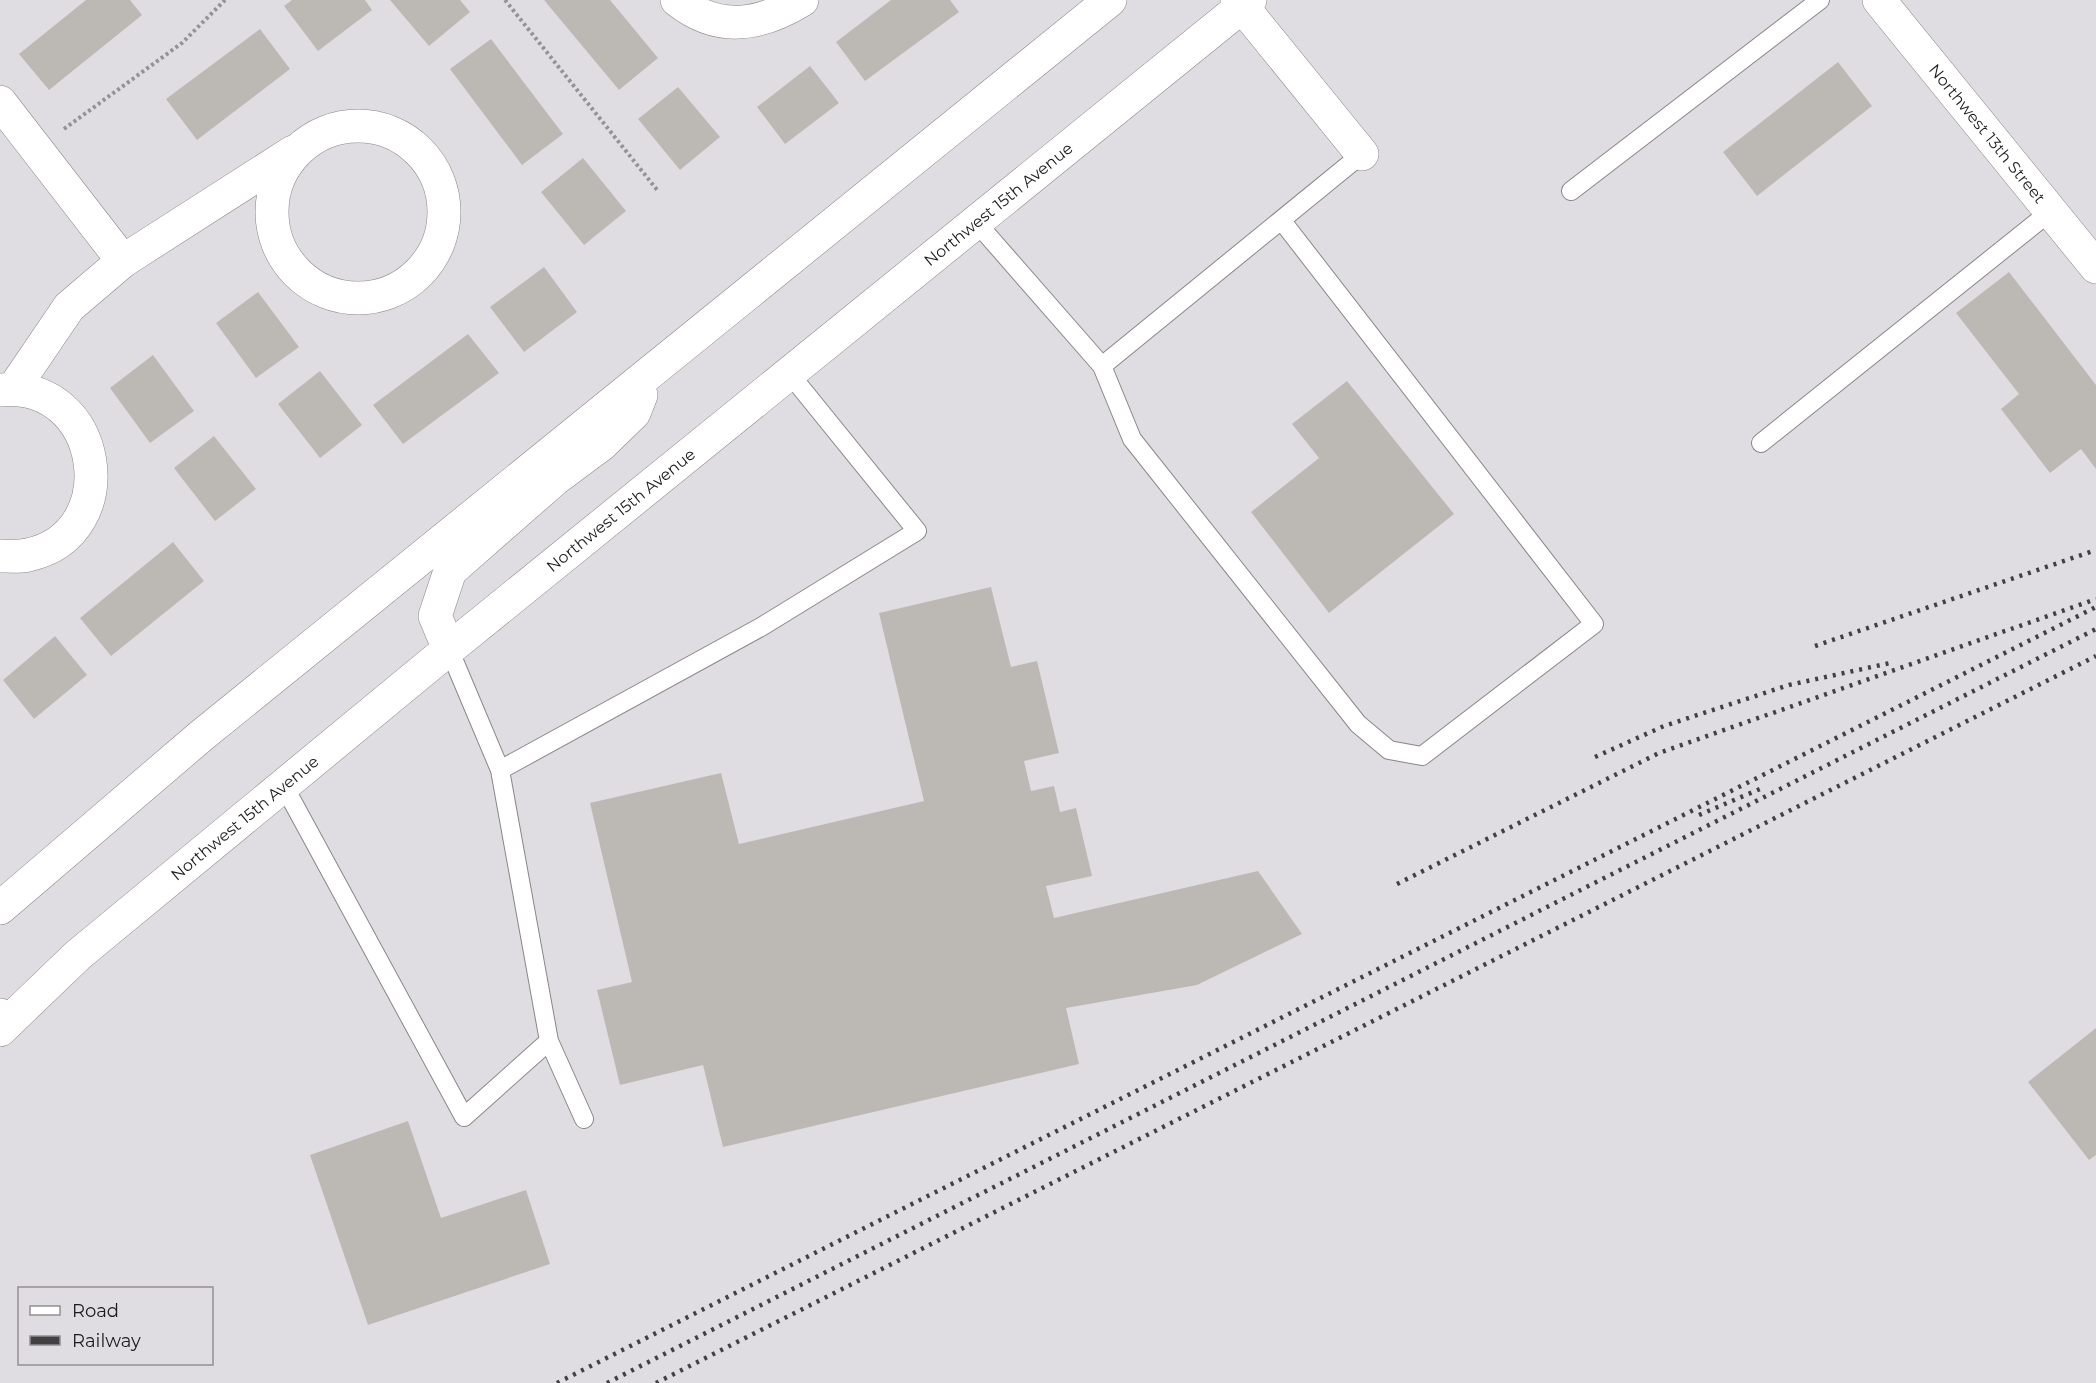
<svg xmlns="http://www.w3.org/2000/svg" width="2096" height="1383" font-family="Montserrat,sans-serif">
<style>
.building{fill:#bcb9b4}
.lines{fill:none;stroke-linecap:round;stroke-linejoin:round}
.service-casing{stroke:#89868a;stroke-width:20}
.minor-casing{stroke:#89868a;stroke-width:34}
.tertiary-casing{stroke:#89868a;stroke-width:34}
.secondary-casing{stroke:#89868a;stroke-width:34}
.path{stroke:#949296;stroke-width:4;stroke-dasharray:3 3;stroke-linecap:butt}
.service{stroke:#fff;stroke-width:18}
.minor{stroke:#fff;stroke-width:33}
.tertiary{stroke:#fff;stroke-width:33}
.secondary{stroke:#fff;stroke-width:33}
.rail{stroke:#424043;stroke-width:4.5;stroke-dasharray:3 6;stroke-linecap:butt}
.labels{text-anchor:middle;stroke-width:5;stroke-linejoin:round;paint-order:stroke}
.street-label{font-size:16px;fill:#1d1b1d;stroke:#e0dde2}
</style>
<rect width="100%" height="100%" fill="#e0dde2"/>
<path class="building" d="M86 0H130L142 15 49 90 19 54Z
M292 0H365L372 10 318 51 284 6Z
M390 0H460L470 12 429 46Z
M544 0H610L658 58 619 90Z
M891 0H950L959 12 865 81 836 42Z
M260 29 290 69 197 140 166 99Z
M491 39 563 134 522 165 450 69Z
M1838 62 1872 106 1757 196 1723 152Z
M810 66 839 103 785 144 757 107Z
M678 87 720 137 680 170 638 119Z
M583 158 626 211 584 245 541 192Z
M544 267 577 312 524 352 490 307Z
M2009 272 2096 385V469L2081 449 2050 473 2001 409 2019 394 1956 313Z
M258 292 299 347 256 378 216 323Z
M468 334 499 373 403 444 373 405Z
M153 355 194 411 150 443 110 388Z
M320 371 362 425 320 458 278 404Z
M1347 381 1454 514 1329 613 1251 512 1319 458 1292 424Z
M214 436 256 489 215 521 174 468Z
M173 542 204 581 111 656 80 618Z
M991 587 1011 667 1037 661 1059 753 1024 761 1031 791 1054 786 1060 812 1076 808 1092 876 1046 886 1054 918 1258 871 1302 934 1197 985 1066 1008 1079 1064 723 1147 703 1065 620 1085 597 990 632 982 590 803 721 773 739 844 924 801 879 613Z
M55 636 87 675 34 719 3 680Z
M2096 1028V1155L2089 1160 2028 1082Z
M408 1121 441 1218 526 1190 550 1264 368 1325 310 1155Z"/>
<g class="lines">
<g class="service-casing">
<path id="service" d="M1571 191 1820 0
M976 222 1102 366 1132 439 1358 724 1389 750 1422 756 1594 624 1282 221
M1102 366 1362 154
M1761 443 2051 211
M449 649 500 770 549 1041 584 1119
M500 770 761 627 917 531 789 373
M284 786 464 1117 549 1041"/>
</g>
<g class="minor-casing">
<g id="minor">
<path d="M677 0C718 33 760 26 802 0"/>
<path d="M1237 0 1362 154"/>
<path id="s1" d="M1879 0 2096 267"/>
<path d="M0 102 123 261"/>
<circle cx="358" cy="212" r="86"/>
<path d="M14 388 69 307 123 261 293 152"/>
<path d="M0 390C103 379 127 534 28 555 19 557 9 556 0 556"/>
</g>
</g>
<g class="tertiary-casing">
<g id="tertiary">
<path d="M449 649 435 616 450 571 555 479 602 444 634 413 641 395"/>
<path d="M0 908 201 736 1110 0"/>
<path id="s2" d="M0 1030 78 955 449 649 1250 0"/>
</g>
</g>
<g class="secondary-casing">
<path id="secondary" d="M0 1015 7 1023"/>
</g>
<path class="path" d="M505 0 658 191
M64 129 182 43 225 0"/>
<use href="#service" class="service"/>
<use href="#minor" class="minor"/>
<use href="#tertiary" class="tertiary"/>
<use href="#secondary" class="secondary"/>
<path class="rail" d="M1815 646 2096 550
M1595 757 1664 726 1789 685 1890 663
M1699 815 1760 789
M1397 884 1659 753 2096 599
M557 1383 2096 607
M607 1383 2096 629
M656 1383 2096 656"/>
</g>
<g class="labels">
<g class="street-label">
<text dy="6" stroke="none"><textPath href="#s1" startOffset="172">Northwest 13th Street</textPath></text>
<text dy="6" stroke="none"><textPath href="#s2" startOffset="1296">Northwest 15th Avenue</textPath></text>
<text dy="6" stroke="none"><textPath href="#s2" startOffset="810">Northwest 15th Avenue</textPath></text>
<text dy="6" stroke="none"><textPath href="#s2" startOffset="324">Northwest 15th Avenue</textPath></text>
</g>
</g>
<rect x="18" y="1287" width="195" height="78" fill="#e0dde2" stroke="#928f93" stroke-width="1.5"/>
<rect x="30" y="1306" width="30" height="9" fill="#ffffff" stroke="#928f93" stroke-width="1.5"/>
<text x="72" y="1317" font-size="18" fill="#1d1b1d">Road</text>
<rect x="30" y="1336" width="30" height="9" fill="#424043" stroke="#928f93" stroke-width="1.5"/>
<text x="72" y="1347" font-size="18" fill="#1d1b1d">Railway</text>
</svg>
